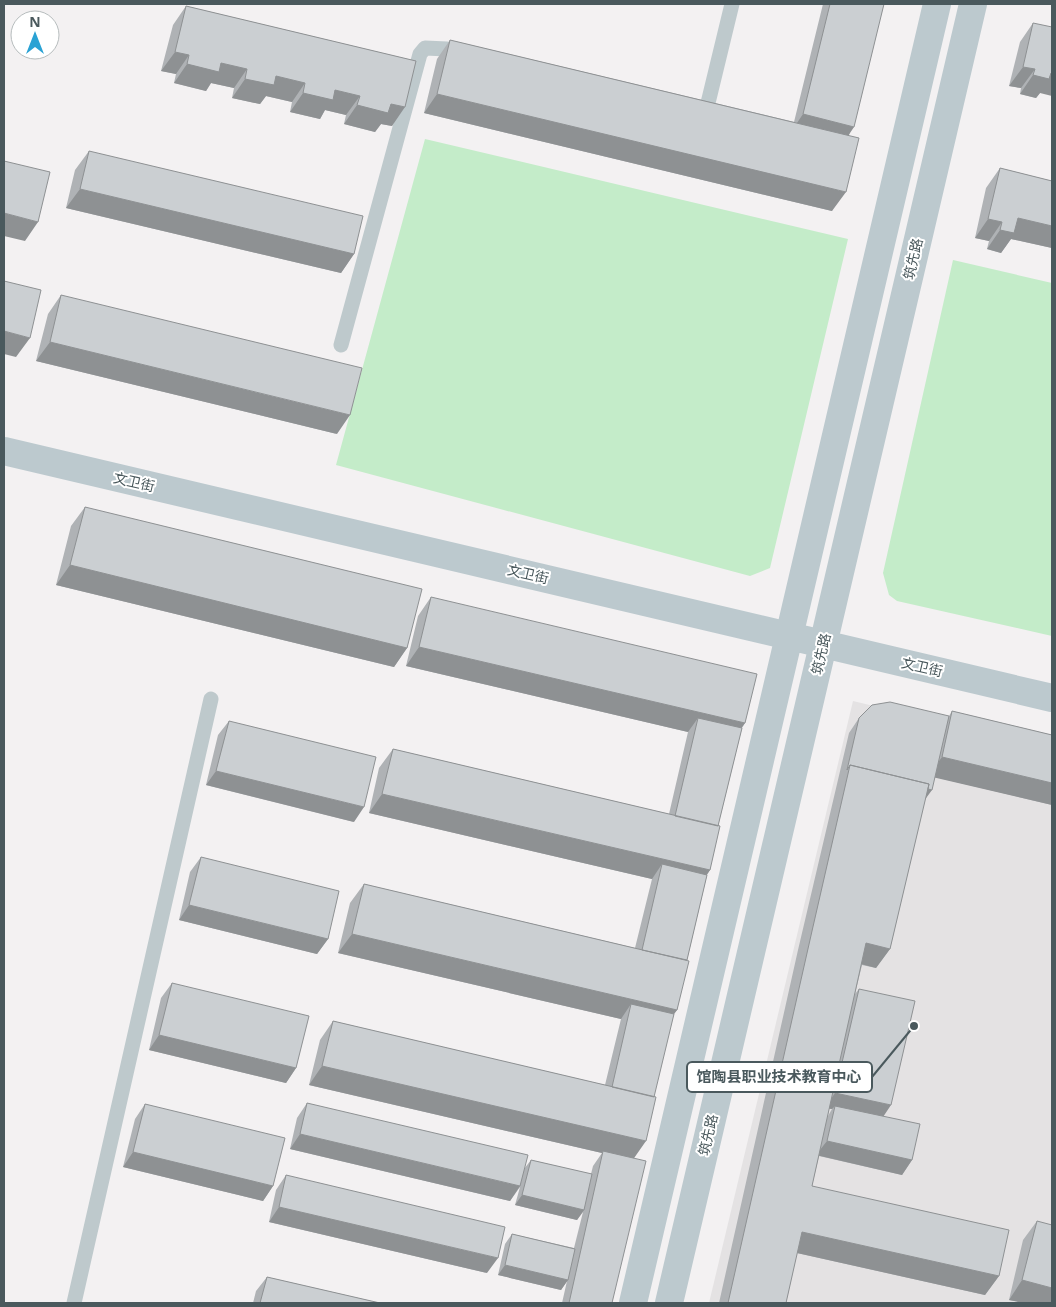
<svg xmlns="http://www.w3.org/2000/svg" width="1056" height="1307" font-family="'Open Sans','Noto Sans SC',sans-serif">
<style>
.education{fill:#e4e2e3}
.green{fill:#c4ecc9}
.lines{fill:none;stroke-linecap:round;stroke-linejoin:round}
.lane{stroke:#bec9cc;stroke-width:15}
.secondary{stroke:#bcc9ce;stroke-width:28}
.wall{fill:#afb2b5;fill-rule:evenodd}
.shaded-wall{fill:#8e9193}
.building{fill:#cbcfd2;stroke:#8e9193}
.labels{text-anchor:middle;stroke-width:4;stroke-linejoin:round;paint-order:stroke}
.street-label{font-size:14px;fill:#4a595d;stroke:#fff}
.leader{fill:none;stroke:#4a595d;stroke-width:2}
.callout-dot{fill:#4a595d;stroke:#fff;stroke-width:2}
.callout{fill:#fff;stroke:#4a595d;stroke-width:2}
.callout-label{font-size:15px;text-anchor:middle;font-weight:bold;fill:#4a595d}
</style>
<rect width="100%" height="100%" fill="#f3f1f2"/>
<path class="education" d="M853 701 1052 749V1303H709Z"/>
<path class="green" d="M425 139 848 239 770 568 750 576 336 465Z
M953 260 1052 283V636L897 601 889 595 883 573Z"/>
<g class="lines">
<path class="lane" d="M693 111 699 113 708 103 732 4
M341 345 420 54 425 48 447 49 463 53
M74 1303 211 699"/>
<path class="secondary" d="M4 451 1052 698
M633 1303 937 4
M669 1303 973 4"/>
</g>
<path class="wall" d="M823 4H884L849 135 832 211 424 113 437 59 450 40 794 122Z
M186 6 416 61 392 126 381 124 375 132 344 124 346 115 325 110 320 119 290 112 292 102 266 96 260 104 232 98 234 88 211 83 206 91 174 83 176 74 161 71 173 25Z
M1033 23 1040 93 1036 98 1020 94 1021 88 1009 86 1020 42Z
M89 151 354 254 341 273 66 208 75 170Z
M1000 168 1052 181V248L1011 239 1001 253 987 249 989 241 975 238 986 188Z
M61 295 337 434 36 361 48 314Z
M85 507 407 648 394 667 56 585 71 526Z
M431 597 745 723 742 728 718 826 710 870 707 875 687 960 677 1010 674 1014 634 1158 612 1303H562L567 1281 561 1290 498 1275 505 1244 512 1234 574 1248 583 1212 577 1220 515 1205 520 1187 510 1201 290 1149 297 1118 307 1103 524 1169 531 1160 591 1174 593 1166 602 1153 309 1085 320 1040 333 1021 605 1085 621 1019 338 953 350 903 364 884 635 948 652 879 369 813 379 768 393 749 669 814 688 732 406 666 418 616Z
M952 711 1052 735V805L935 777 925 799 890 949 876 968 862 965 855 994 859 989 883 1116 912 1160 902 1175 819 1156 812 1186 999 1276 985 1295 797 1253 786 1303H719L798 950 849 733 859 718 949 716ZM829 1109H832L828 1116Z
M229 721 354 822 206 785 218 735Z
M201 857 328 939 317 954 179 920 190 872Z
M172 983 296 1068 286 1083 149 1050 161 998Z
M145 1104 273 1186 263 1201 123 1167 135 1119Z
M286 1175 487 1273 269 1222 276 1190Z
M1037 1221 1052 1303H1024L1009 1300 1023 1240Z
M267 1277 380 1303H253L256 1291Z"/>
<path class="shaded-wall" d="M175 52 189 55 176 74 161 71Z
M221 63 247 69 234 88 211 83 206 91 174 83 187 64Z
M1023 67 1035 69 1021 88 1009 86Z
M1051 73H1052V96L1040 93 1036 98 1020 94 1033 75Z
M276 76 305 83 292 102 266 96 260 104 232 98 245 79Z
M335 90 360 96 346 115 325 110 320 119 290 112 303 93Z
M437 94 846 192 832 211 424 113Z
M391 104 405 107 392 126 381 124 375 132 344 124 357 105Z
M803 114 854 127 844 142 793 129Z
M80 189 354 254 341 273 66 208Z
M4 213 38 222 25 241 4 236Z
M1018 218 1052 226V248L1011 239 1001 253 987 249 1000 230Z
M988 219 1002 222 989 241 975 238Z
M4 331 30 338 16 357 4 354Z
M50 342 350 415 337 434 36 361Z
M70 565 407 648 394 667 56 585Z
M419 647 745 723 731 742 698 718 688 732 406 666Z
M942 757 1052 783V805L928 776Z
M849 770 932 790 921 805Z
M216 771 364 807 354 822 206 785Z
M382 794 710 870 696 890 662 864 652 879 369 813Z
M189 905 328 939 317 954 179 920Z
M352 934 677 1010 663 1029 631 1004 621 1019 338 953Z
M866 943 890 949 876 968 853 962Z
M159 1035 296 1068 286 1083 149 1050Z
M322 1066 646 1141 632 1161 603 1151 602 1153 309 1085Z
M835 1093 891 1105 881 1120 835 1106 832 1109 825 1108Z
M300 1134 520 1186 510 1201 290 1149Z
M827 1141 912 1160 902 1175 816 1155Z
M133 1152 273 1186 263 1201 123 1167Z
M522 1195 584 1210 577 1220 515 1205Z
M279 1207 498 1258 487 1273 269 1222Z
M802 1232 999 1276 985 1295 788 1251Z
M505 1265 568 1280 561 1290 498 1275Z
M1022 1280 1052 1288V1303H1024L1009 1300Z"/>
<path class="building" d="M830 4H884L854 127 803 114Z
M186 6 416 61 405 107 391 104 388 113 357 105 360 96 335 90 333 100 303 93 305 83 276 76 274 85 245 79 247 69 221 63 219 72 187 64 189 55 175 52Z
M1033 23 1052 27V73H1051L1049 79 1033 75 1035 69 1023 67Z
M450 40 859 138 846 192 437 94Z
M89 151 363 216 354 254 80 189Z
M4 161 50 172 38 222 4 213Z
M1000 168 1052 181V226L1018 218 1014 233 1000 230 1002 222 988 219Z
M4 281 41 290 30 338 4 331Z
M61 295 362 368 350 415 50 342Z
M85 507 422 589 407 648 70 565Z
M431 597 757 674 745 723 419 647Z
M890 702 949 716 932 790 928 789 929 784 850 765 847 770 859 718 872 705Z
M952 711 1052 735V783L942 757Z
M698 718 742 728 718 826 675 816Z
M229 721 376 757 364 807 216 771Z
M393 749 720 826 710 870 382 794Z
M850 765 929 784 890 949 866 943 812 1186 1009 1230 999 1276 802 1232 786 1303H728L812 931Z
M201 857 339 891 328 939 189 905Z
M662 864 707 875 687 960 642 950Z
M364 884 689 961 677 1010 352 934Z
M172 983 309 1016 296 1068 159 1035Z
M859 989 915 1001 891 1105 835 1093Z
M631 1004 674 1014 654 1097 612 1087Z
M333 1021 656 1097 646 1141 322 1066Z
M307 1103 528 1155 520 1186 300 1134Z
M145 1104 285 1138 273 1186 133 1152Z
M835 1106 920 1124 912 1160 827 1141Z
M603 1151 646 1161 612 1303H569Z
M531 1160 592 1174 584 1210 522 1195Z
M286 1175 505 1227 498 1258 279 1207Z
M1037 1221 1052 1225V1288L1022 1280Z
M512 1234 575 1249 568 1280 505 1265Z
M267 1277 380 1303H260Z"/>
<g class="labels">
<g class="street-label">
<text transform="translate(913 259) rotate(-77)" y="5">筑先路</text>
<text transform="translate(134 482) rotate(13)" y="5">文卫街</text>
<text transform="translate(528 574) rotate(13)" y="5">文卫街</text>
<text transform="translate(821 654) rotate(-77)" y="5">筑先路</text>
<text transform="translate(922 667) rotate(13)" y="5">文卫街</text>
<text transform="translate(708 1135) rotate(-77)" y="5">筑先路</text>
</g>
</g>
<path class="leader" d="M914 1026L872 1077"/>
<circle class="callout-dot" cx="914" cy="1026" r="5"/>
<rect class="callout" x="687" y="1062" width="185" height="30" rx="5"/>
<g class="callout-label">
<text x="779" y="1082">馆陶县职业技术教育中心</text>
</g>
<rect width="1056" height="1307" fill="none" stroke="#4a595d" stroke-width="10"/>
<g transform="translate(35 35)"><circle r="24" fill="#ffffff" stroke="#b7bdbe"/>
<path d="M0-4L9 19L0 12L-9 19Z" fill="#2aa2d4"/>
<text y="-8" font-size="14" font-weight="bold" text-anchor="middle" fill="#4a595d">N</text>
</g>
</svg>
